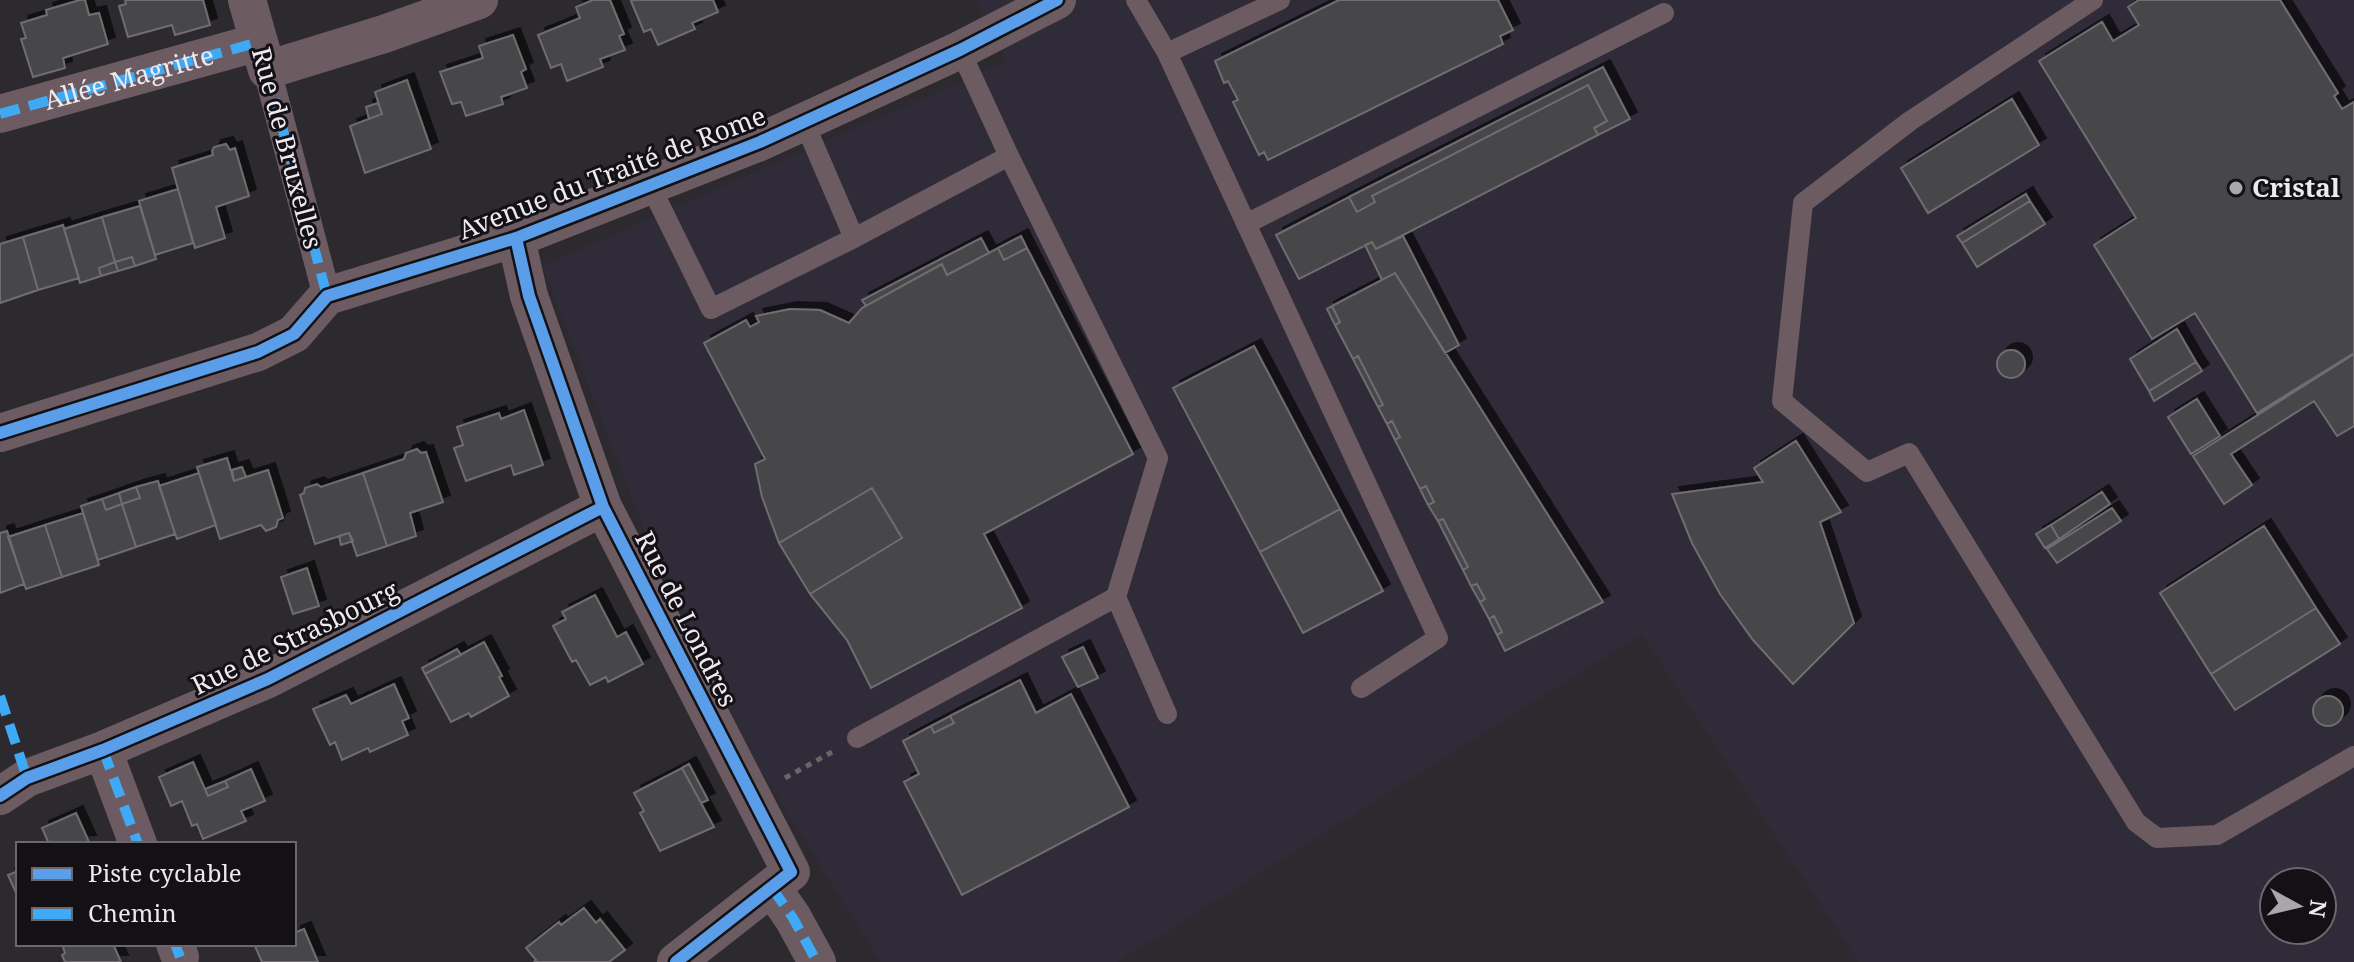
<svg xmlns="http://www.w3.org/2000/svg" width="2354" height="962" font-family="'Noto Serif',serif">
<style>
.built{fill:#302b38;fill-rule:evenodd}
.building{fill:#474649;stroke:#6f6d71;stroke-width:2;filter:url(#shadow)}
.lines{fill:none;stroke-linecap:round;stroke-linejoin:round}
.path{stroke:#6e6267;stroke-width:5;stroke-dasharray:6 6;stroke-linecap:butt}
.service{stroke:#6c5b60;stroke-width:20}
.pedestrian{stroke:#6c5b60;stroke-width:28}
.minor{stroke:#6c5b60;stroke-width:38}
.quiet{stroke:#3fa9f5;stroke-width:10;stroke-dasharray:20 10;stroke-linecap:butt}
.cycleway-casing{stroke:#131115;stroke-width:17}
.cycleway{stroke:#5a9eea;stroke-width:12}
.poi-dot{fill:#a9a7ab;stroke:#131115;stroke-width:3}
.labels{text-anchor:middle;stroke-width:6;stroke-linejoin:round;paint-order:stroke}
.street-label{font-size:26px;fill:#eceaef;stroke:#131115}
.poi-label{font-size:26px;font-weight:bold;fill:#eceaef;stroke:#131115;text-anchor:start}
</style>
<defs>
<filter id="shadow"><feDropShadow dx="7" dy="-7" stdDeviation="0" flood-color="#0009"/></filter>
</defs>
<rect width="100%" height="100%" fill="#2c2a2e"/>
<path class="built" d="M976 0H2354V962H1859L1642 634 1118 962H881L754 760 649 542 542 266 1008 61ZM2274 882H2322V930H2274Z"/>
<path class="building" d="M80 0H85L89 15 99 13 108 44 63 58 65 68 33 77 21 39 26 38 21 23 47 15 46 10Z
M125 0H203L210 25 175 35 172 25 128 37 119 6 126 4Z
M593 0H610L624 34 619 36 625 50 600 59 603 67 567 81 561 64 551 68 538 35 580 18 576 7Z
M634 0H713L718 12 692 23 695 29 658 45 651 29 644 32 631 1Z
M1339 0H1498L1513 30 1500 36 1503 44 1268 160 1264 152 1259 155 1233 102 1238 100 1228 81 1224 83 1215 61Z
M2139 0H2280L2338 93 2334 96 2342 109 2354 102V353L2257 413 2195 313 2152 339 2094 245 2136 218 2039 61 2102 22 2113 41 2139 25 2128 7Z
M513 35 526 69 521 72 527 88 501 97 503 104 466 116 461 102 452 104 440 72 483 58 479 46Z
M1603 67 1630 119 1598 135 1594 128 1607 121 1588 85 1372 196 1375 202 1357 212 1349 197Z
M407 80 431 149 365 173 350 126 382 114 375 92Z
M1588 85 1607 121 1594 128 1598 135 1376 249 1372 242 1299 279 1276 235 1349 197 1357 212 1375 202 1372 196Z
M2012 99 2039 145 1928 213 1901 168Z
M378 103 382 114 369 119 366 107Z
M226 144 230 150 235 148 249 196 216 207 225 238 195 248 172 168 213 155 212 151 214 147Z
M178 189 193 243 155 255 139 201Z
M2026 194 2030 201 1962 243 1957 236Z
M2030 201 2045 224 1977 267 1962 243Z
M140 206 156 259 135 266 132 257 115 262 102 217Z
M102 217 115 262 99 268 101 276 80 283 64 229Z
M63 225 79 278 38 290 23 237Z
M1021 236 1027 248 1004 260 998 248Z
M1403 236 1459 345 1445 353 1395 273 1382 280 1365 245 1372 242 1376 249Z
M23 237 38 290 0 303V244Z
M981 238 989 253 947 275 942 264 866 306 862 300Z
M998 248 1004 260 1027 248 1133 454 984 534 1022 608 871 688 847 640 810 594 902 538 872 488 779 543 762 497 755 464 765 459 704 343 746 320 750 327 759 322 756 316 790 309 820 310 849 323 862 308 942 264 947 275Z
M132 257 135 266 118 271 115 262Z
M115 262 118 271 101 276 99 268Z
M1395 273 1603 602 1505 651 1497 635 1502 632 1494 616 1489 619 1480 602 1485 599 1477 584 1471 586 1463 570 1468 567 1443 519 1438 521 1428 505 1434 502 1426 486 1420 489 1395 440 1400 437 1392 421 1387 424 1378 407 1383 405 1358 356 1353 359 1335 325 1340 322 1332 306Z
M1332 306 1340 322 1335 325 1327 309Z
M2177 329 2196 362 2149 391 2130 359Z
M1254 346 1340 509 1260 552 1173 388Z
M1997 364a14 14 0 1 1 28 0a14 14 0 1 1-28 0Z
M2354 354V426L2337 436 2314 401 2231 454 2252 485 2224 504 2193 456Z
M1358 356 1383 405 1378 407 1353 359Z
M2196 362 2202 371 2154 401 2149 391Z
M2197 399 2220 436 2191 454 2168 417Z
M524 410 543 465 514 475 511 465 466 481 454 448 463 445 457 427 499 413 501 419Z
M1392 421 1400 437 1395 440 1387 424Z
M1796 441 1841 512 1820 522 1854 623 1793 684 1753 640 1720 594 1692 543 1672 494 1763 482 1754 468Z
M417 449 421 453 426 452 443 502 410 513 416 536 387 546 363 473 404 459 406 453Z
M227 458 234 481 268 470 283 518 278 520 276 527 266 531 261 525 220 539 197 467Z
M242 467 246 477 234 481 232 470Z
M199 473 216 525 177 539 159 486Z
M363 473 387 546 357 556 349 533 315 544 300 495 304 493 305 488 317 484 321 487Z
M158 481 175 534 136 547 122 504 140 498 136 487Z
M1426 486 1434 502 1428 505 1420 489Z
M136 487 140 498 122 504 119 493Z
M872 488 902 538 810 594 779 543Z
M2102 492 2110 504 2059 539 2051 525Z
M119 493 122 504 106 510 102 499Z
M102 499 106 510 122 504 136 547 98 560 81 506Z
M2112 508 2121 521 2057 563 2047 549Z
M1340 509 1383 591 1303 633 1260 552Z
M83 513 99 565 62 577 45 525Z
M1443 519 1468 567 1463 570 1438 521Z
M45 525 62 577 26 589 8 537Z
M2051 525 2059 539 2045 548 2036 534Z
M2264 526 2316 608 2211 674 2160 593Z
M7 531 24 584 0 593V533Z
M349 533 353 541 341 545 339 536Z
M307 568 319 606 293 614 281 577Z
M1477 584 1485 599 1480 602 1471 586Z
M595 595 617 637 626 632 643 664 608 682 606 677 590 685 576 660 572 662 553 626 566 619 562 612Z
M2316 608 2340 644 2235 710 2211 674Z
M1494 616 1502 632 1497 635 1489 619Z
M484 642 502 676 499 677 509 696 471 717 469 713 451 722 425 674Z
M1083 647 1098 678 1078 687 1062 657Z
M457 649 461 655 425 674 422 668Z
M1020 680 1036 713 1071 694 1129 807 962 895 904 782 919 774 903 741 931 726 934 733 954 723 950 716Z
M394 684 409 718 402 721 408 735 370 752 368 748 342 760 335 742 330 745 313 709 346 695 351 704Z
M2313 711a15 15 0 1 1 30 0a15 15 0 1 1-30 0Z
M950 716 954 723 934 733 931 726Z
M193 762 208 796 228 787 225 781 251 769 265 801 241 811 246 821 203 839 197 824 192 826 182 801 171 806 159 777Z
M689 764 708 800 701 803 682 768Z
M682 768 714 827 660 851 640 813 644 811 634 793Z
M225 781 228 787 208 796 205 789Z
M76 813 89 842 49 844 42 828Z
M18 871V897L8 875Z
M584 908 596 923 600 919 625 950 609 962H534L536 960 526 948 559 922 561 925Z
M304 929 318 962H262L254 944H294V933Z
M62 944H113L121 962H65L62 955 65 953Z"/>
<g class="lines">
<path class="path" d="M785 778 832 752"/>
<path class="service" d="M1136 0 1167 53 1280 0
M2093 0 1910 121 1803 203 1782 401 1867 472 1909 453 2136 822 2157 838 2217 835 2354 756
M960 50 1009 156
M1167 53 1438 638 1361 688
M804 122 854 238
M650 185 711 309 854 238 1009 156 1158 458 1116 597 1167 714
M1246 224 1664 13
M857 738 1116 597"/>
<path class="pedestrian" d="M267 70 327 296"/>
<path class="minor" d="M247 0 267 70 384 34 479 0
M0 114 259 42
M516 238 529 296 603 507 791 872 676 962
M0 433 258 352 294 334 327 296 516 238 760 142 960 50 1057 0
M103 750 138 844
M0 796 27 778 103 750 268 679 603 507
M772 888 793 918 817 962
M175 944 180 957"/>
<g class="quiet">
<path d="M267 70 327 296"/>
<path id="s1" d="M0 114 259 42"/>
<path d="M0 696 27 778"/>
<path d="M103 750 138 844"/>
<path d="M772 888 793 918 817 962"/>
<path d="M175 944 180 957"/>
</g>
<g class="cycleway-casing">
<path id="cycleway" d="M516 238 529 296 603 507 791 872 676 962
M0 433 258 352 294 334 327 296 516 238 760 142 960 50 1057 0
M0 796 27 778 103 750 268 679 603 507"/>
</g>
<use href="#cycleway" class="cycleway"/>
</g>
<circle class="poi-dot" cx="2236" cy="188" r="8"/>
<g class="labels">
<g class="street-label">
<text dy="9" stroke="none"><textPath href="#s1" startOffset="134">Allée Magritte</textPath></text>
<text transform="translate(287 148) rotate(75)" y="9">Rue de Bruxelles</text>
<text transform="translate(612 173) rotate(-21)" y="9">Avenue du Traité de Rome</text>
<text transform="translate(686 619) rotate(63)" y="9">Rue de Londres</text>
<text transform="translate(295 638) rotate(-26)" y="9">Rue de Strasbourg</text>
</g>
<g class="poi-label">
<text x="2252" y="197">Cristal</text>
</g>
</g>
<rect x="16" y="842" width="280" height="104" fill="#131115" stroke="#6a686c" stroke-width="2"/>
<rect x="32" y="868" width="40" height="12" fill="#5a9eea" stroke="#6a686c" stroke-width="2"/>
<text x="88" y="882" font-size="24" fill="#eceaef">Piste cyclable</text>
<rect x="32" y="908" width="40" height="12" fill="#3fa9f5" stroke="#6a686c" stroke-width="2"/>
<text x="88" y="922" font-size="24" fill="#eceaef">Chemin</text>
<g transform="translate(2298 906) rotate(98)"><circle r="38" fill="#131115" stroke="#6a686c" stroke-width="2"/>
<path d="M0-6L14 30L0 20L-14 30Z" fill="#a9a7ab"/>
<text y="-12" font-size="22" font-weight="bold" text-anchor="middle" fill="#eceaef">N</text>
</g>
</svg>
